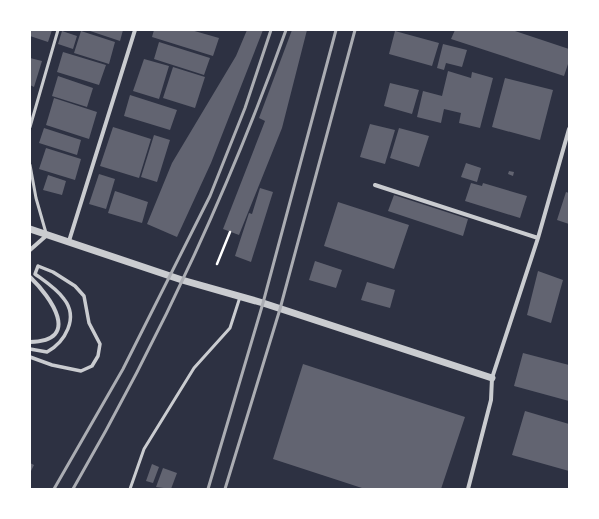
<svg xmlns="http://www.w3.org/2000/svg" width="599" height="519" font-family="'Zilla Slab',serif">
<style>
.building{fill:#626471}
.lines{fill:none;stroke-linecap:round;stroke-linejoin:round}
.path{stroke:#fff;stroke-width:2.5}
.service{stroke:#caccd0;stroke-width:3}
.pedestrian{stroke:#caccd0;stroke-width:3.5}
.minor{stroke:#caccd0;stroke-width:4}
.tertiary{stroke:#caccd0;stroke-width:7}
.rail{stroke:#abadb3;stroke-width:3}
</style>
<rect width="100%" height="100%" fill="#2d3142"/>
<path class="building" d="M30 30H52L48 42 30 36Z
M87 30H123L120 41Z
M154 30H191L219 38 213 56 152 37Z
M247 30H263L211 163 177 237 147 224 172 163 236 56Z
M292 30H307L282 128 239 235 223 229 265 121 259 118Z
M455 30H512L569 49V61L564 76 451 39Z
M62 31 77 36 73 49 58 44Z
M81 31 115 42 109 64 74 53Z
M395 31 439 43 432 66 389 54Z
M159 42 210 58 204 75 154 59Z
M443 44 467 50 462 67 446 63 444 70 437 68Z
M63 52 106 65 99 85 57 72Z
M30 58 42 61 34 87 30 85Z
M144 59 169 66 159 99 133 91Z
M173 67 205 77 195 108 163 98Z
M448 71 471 78 472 72 493 78 480 128 459 123 461 113 444 109 441 123 417 117 423 91 442 96Z
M58 76 93 88 87 107 52 96Z
M505 78 553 90 540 140 492 127Z
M390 83 419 90 412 114 384 106Z
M130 95 177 110 170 130 124 116Z
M54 98 97 112 89 139 46 125Z
M370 124 395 130 385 164 360 157Z
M113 127 151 139 139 178 100 166Z
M44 128 81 140 77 155 39 143Z
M399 128 429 136 419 167 390 158Z
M154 135 170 140 157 182 141 177Z
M46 148 81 159 75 180 39 169Z
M466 163 481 168 477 182 461 177Z
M509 171 514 172 513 176 508 174Z
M99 174 115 179 106 209 89 204Z
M48 175 66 181 62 195 43 190Z
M471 183 482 186 483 183 527 196 520 218 465 201Z
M260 188 273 192 251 262 235 256 249 213 252 214Z
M115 191 148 202 142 223 108 213Z
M566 192 569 193V224L557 220Z
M394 195 468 219 463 236 388 211Z
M338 202 409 225 394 269 324 246Z
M315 261 342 270 336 288 309 280Z
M538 271 563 280 551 323 527 315Z
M367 282 395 290 390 308 361 300Z
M523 353 569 365V401L514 386Z
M303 364 465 417 441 489H365L273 459Z
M525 411 569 424V471L512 455Z
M30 463 34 465 30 473Z
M152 464 159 467 153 483 146 481Z
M163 468 177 473 171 489 156 487Z"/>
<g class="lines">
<path class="path" d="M217 264 230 232"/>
<path class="service" d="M30 127 58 30
M30 165 36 198 46 233
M130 489 144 449 194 368 230 328 240 297"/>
<path class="pedestrian" d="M30 349 47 352C65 342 79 318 64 299 57 289 46 282 35 274L38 266 53 272 75 286 84 296 89 323 100 344 98 356 92 366 81 371 52 365 30 357"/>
<path class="minor" d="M375 185 538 238
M69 241 135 30
M30 250 47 235
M30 277C51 297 82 341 30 342
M468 489 491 400 492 378 538 238 569 129"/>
<path class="tertiary" d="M30 229 182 280 263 303 492 378"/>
<path class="rail" d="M54 489 123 369 210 196 245 108 271 30
M73 489C158 342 229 190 286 30
M208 489 263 303 336 30
M225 489 280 309 355 30"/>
</g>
<rect width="599" height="519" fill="none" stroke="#ffffff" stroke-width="62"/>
</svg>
